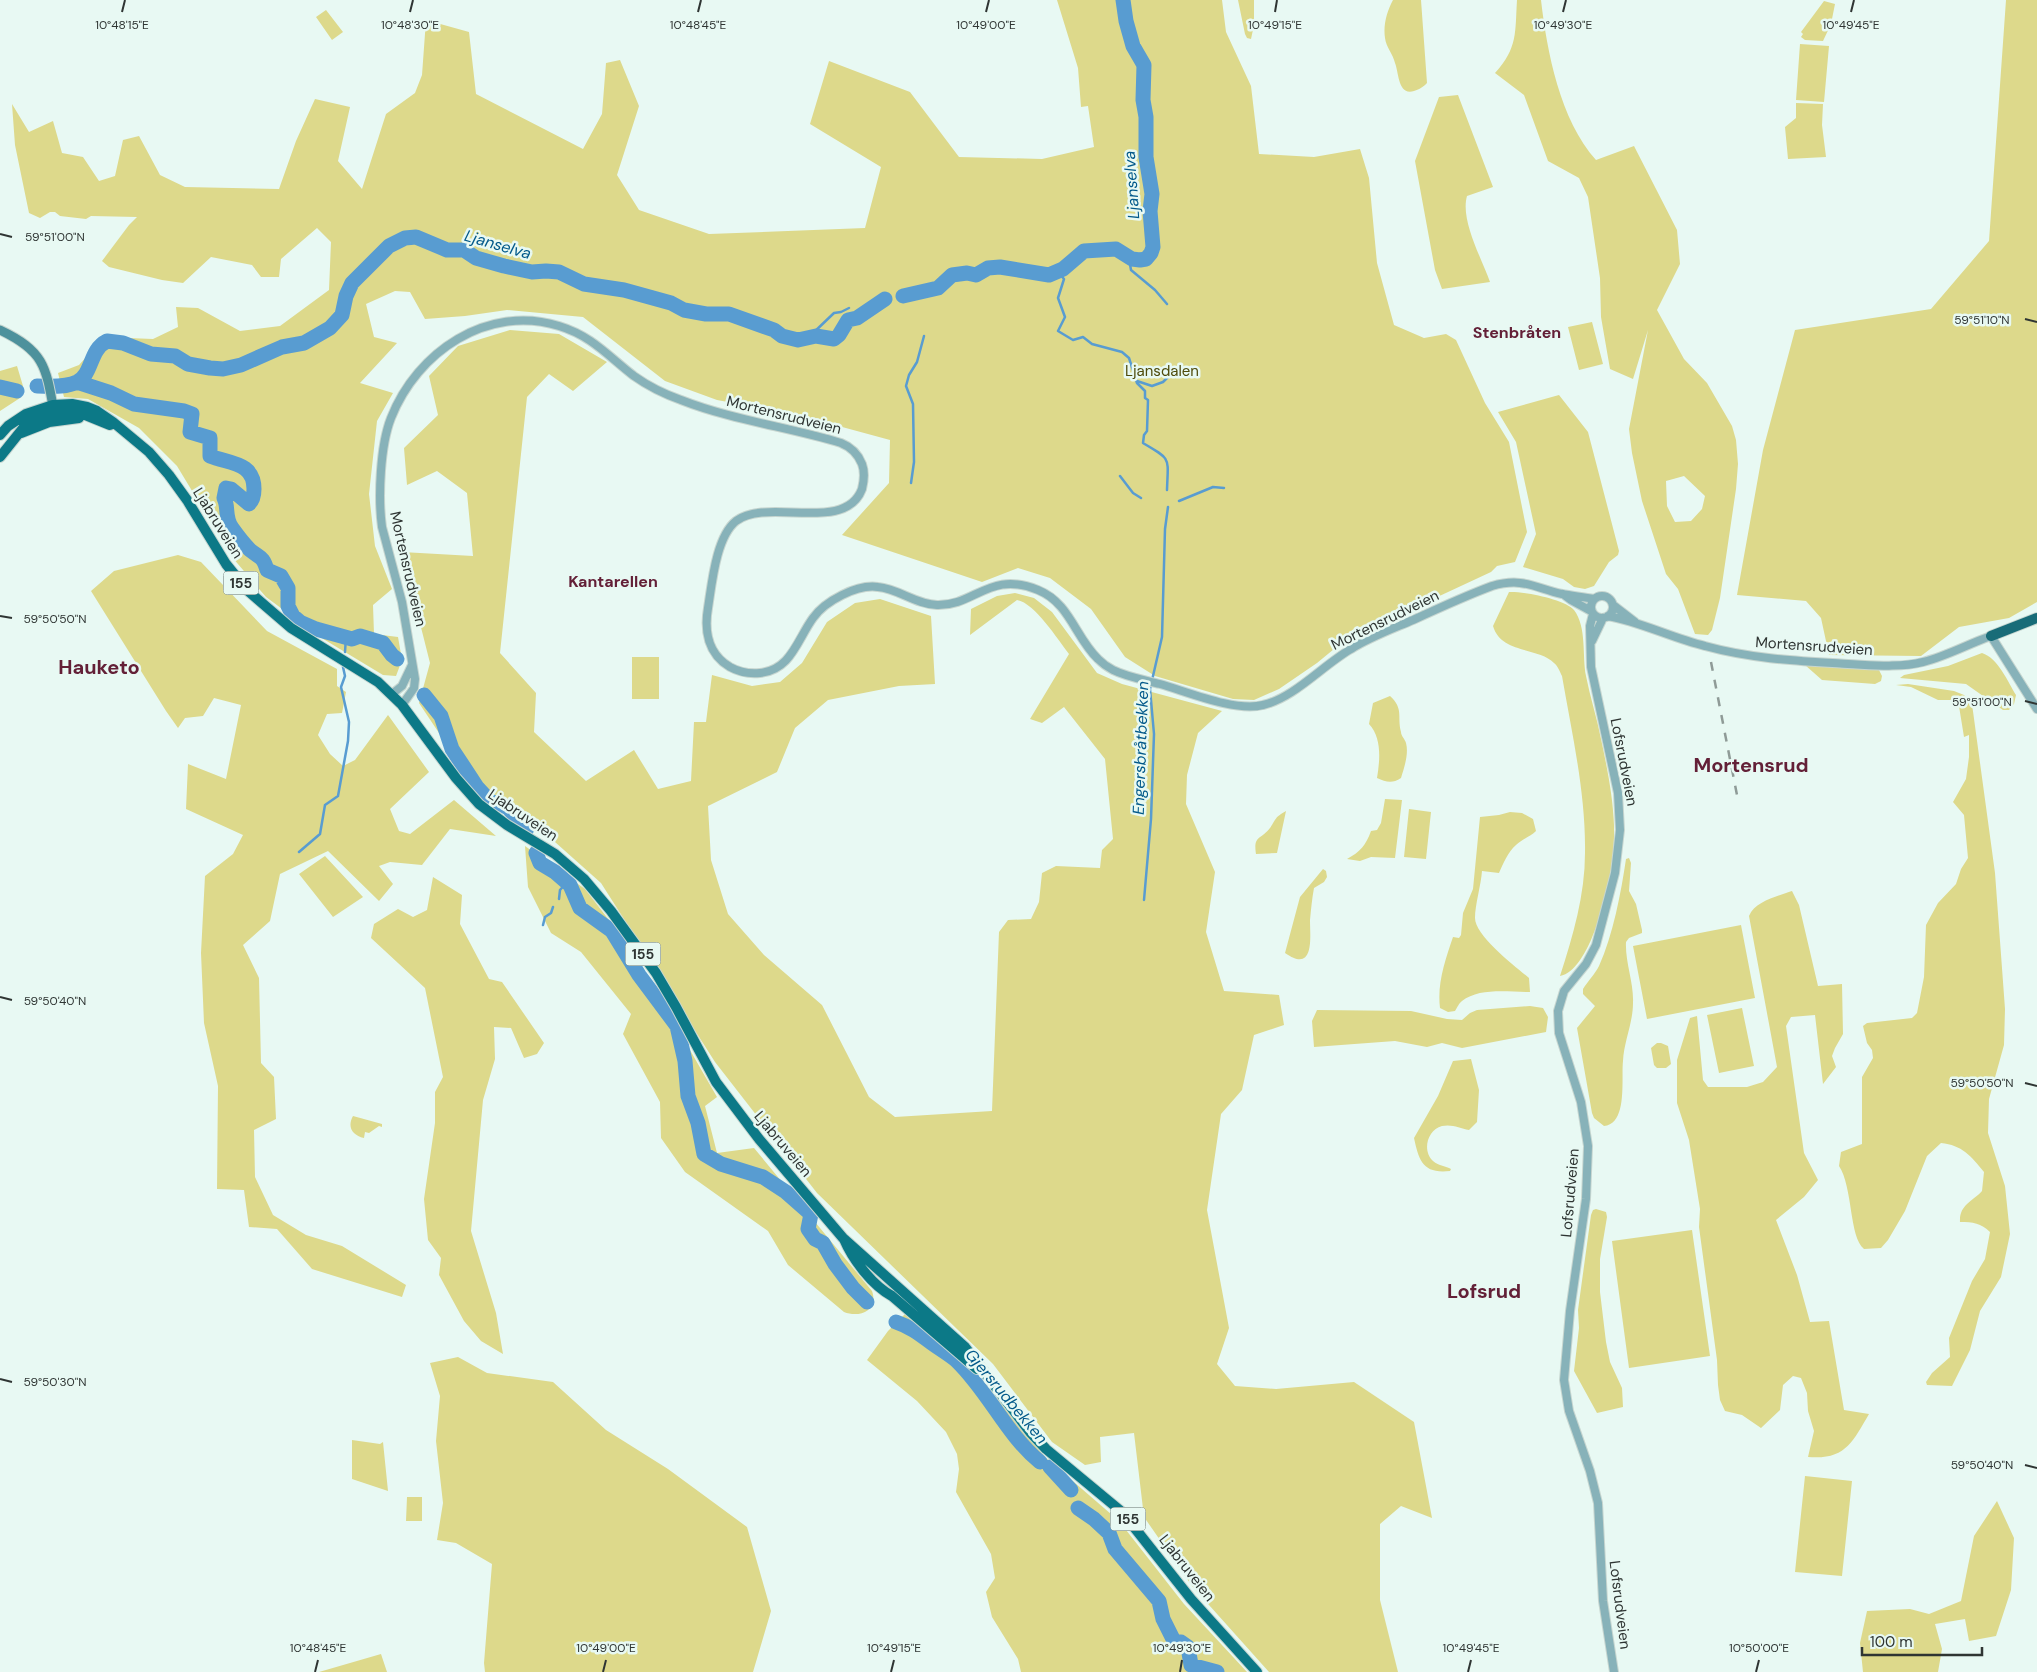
<svg xmlns="http://www.w3.org/2000/svg" width="2037" height="1672" font-family="'DM Sans',sans-serif">
<style>
.green{fill:#ddd98b;fill-rule:evenodd}
.lines{fill:none;stroke-linecap:round;stroke-linejoin:round}
.stream{stroke:#589cd1;stroke-width:2.5}
.river{stroke:#589cd1;stroke-width:15}
.tertiary-casing{stroke:#c7d6d0;stroke-width:10}
.secondary-casing{stroke:#c7d6d0;stroke-width:11}
.primary-casing{stroke:#c7d6d0;stroke-width:12}
.trunk-casing{stroke:#c7d6d0;stroke-width:12}
.tertiary{stroke:#87b2b9;stroke-width:8}
.secondary{stroke:#4d919c;stroke-width:9}
.primary{stroke:#0c7987;stroke-width:10}
.trunk{stroke:#186c78;stroke-width:10}
.rail{stroke:#8f9b97;stroke-width:2.5;stroke-dasharray:9 9;stroke-linecap:butt}
.ticks{fill:none;stroke:#2f3533;stroke-width:2}
.labels{text-anchor:middle;stroke-width:5;stroke-linejoin:round;paint-order:stroke}
.shield{fill:#e8f9f3;stroke:#66706d;stroke-width:1}
.shield-label{font-size:14px;font-weight:bold;fill:#2f3533}
.park-label{font-size:15px;fill:#4f4b0b;stroke:#e8f9f3}
.street-label{font-size:15px;fill:#2f3533;stroke:#e8f9f3}
.water-label{font-size:16px;font-style:italic;fill:#02598a;stroke:#e8f9f3}
.neighbourhood-label{font-size:16px;font-weight:bold;fill:#632037;stroke:#e8f9f3}
.district-label{font-size:20px;font-weight:bold;fill:#632037;stroke:#e8f9f3}
.ticks-label{font-size:12px;text-anchor:middle;fill:#2f3533;stroke:#e8f9f3;stroke-width:5;stroke-linejoin:round;paint-order:stroke}
</style>
<rect width="100%" height="100%" fill="#e8f9f3"/>
<path class="green" d="M1057 0H1222L1226 32 1251 86 1259 154 1314 157 1360 149 1369 178 1377 263 1394 325 1424 338 1446 334 1456 340 1485 403 1509 442 1527 532 1515 562 1497 566 1491 572 1345 640 1317 663 1279 689 1254 700 1233 699 1155 676 1125 657 1091 609 1050 578 1018 568 982 582 842 535 889 483 890 440 798 415 717 400 665 381 583 317 507 310 465 316 425 319 410 292 395 291 366 304 374 337 397 343 360 383 393 393 377 421 369 494 375 546 392 589 373 605 374 634 398 637 402 660 396 676 383 675 320 637 266 597 232 557 177 466 139 428 88 399 64 397 58 373 79 365 104 337 153 339 178 327 176 307 198 308 240 331 280 326 329 290 331 242 317 228 281 259 279 277H261L252 265 211 257 183 283 162 280 109 267 102 261 129 225 137 217 91 216 86 219 60 216 55 212H50L40 218 29 213 15 145 12 104 29 132 53 121 62 153 83 157 99 181 115 176 123 140 139 136 160 175 185 187 279 189 296 141 315 99 350 107 338 161 362 189 386 114 415 93 422 75 426 20 469 32 476 94 583 149 602 114 606 63 620 60 639 106 617 175 639 210 709 234 865 228 881 167 810 124 829 61 910 92 959 157 1042 159 1094 147 1088 106 1081 107 1078 68Z
M1238 0H1254V25L1251 39 1247 38 1245 34Z
M1393 0H1421L1427 83C1423 87 1420 89 1414 91 1398 96 1399 73 1395 63 1393 54 1386 47 1385 38 1383 25 1387 11 1393 0Z
M1517 0H1541C1547 52 1560 120 1596 160L1634 146 1677 230 1680 264 1657 310 1684 359 1707 383 1732 426 1736 440 1738 464 1736 489 1720 598 1712 630 1708 635 1695 634 1678 589 1666 574 1642 501 1632 453 1629 429 1648 330 1633 379 1610 369 1601 317 1600 278 1588 197 1579 178 1548 161 1524 95 1495 73C1518 48 1515 32 1517 0ZM1684 476 1705 496 1702 509 1691 521 1675 522 1667 506 1666 481Z
M2006 0H2037V602L2009 618 1959 627 1921 656 1829 655 1821 618 1806 601 1737 595 1763 450 1795 330 1931 309 1989 241Z
M1824 1 1835 4 1831 24 1823 41 1805 40 1801 37 1803 34 1801 32Z
M326 10 343 32 332 40 316 17Z
M1800 44 1829 46 1824 102 1796 100Z
M1458 95 1493 187 1467 196C1460 220 1482 259 1490 282L1442 289 1435 270 1415 161 1439 97Z
M1796 103 1823 104 1822 125 1826 157 1788 159 1785 127 1796 118Z
M1592 322 1603 364 1579 370 1568 327Z
M510 330 559 334 607 362 573 391 549 374 527 397 500 653 536 693 534 732 586 781 634 750 658 789 691 781 694 722H706L712 675 752 686 780 682 802 663 827 622 855 603 880 599 931 616 935 684 899 686 828 700 795 728 777 772 708 806 711 860 728 914 764 955 822 1005 869 1097 895 1117 992 1111 999 932 1008 920 1031 919 1039 902 1042 873 1056 866 1100 868 1102 850 1113 839 1105 759 1064 707 1042 723 1030 719 1069 654C1058 640 1035 603 1017 600L970 635 971 609 997 596 1015 593 1034 598 1052 612 1097 673 1122 684 1222 711 1198 733 1187 775 1186 804 1215 872 1206 932 1224 991 1279 995 1284 1025 1254 1035 1242 1090 1221 1114 1207 1210 1229 1328 1217 1364 1235 1386 1276 1389 1354 1382 1414 1422 1432 1518 1401 1506 1380 1524V1600L1398 1672H1269L1192 1586 1144 1517 1134 1433 1100 1437 1101 1462 1085 1465 1052 1442 993 1364 817 1193 715 1062 601 883 555 842 509 817 467 775 419 703 430 663 402 552 473 556 467 493 437 471 407 485 404 448 438 415 429 376 458 346Z
M17 366 23 386 20 398 0 411V371Z
M1559 395 1588 432 1619 551 1618 555 1609 562 1594 586 1585 589 1574 587 1563 579 1523 567 1536 534 1516 442 1498 412Z
M178 555 201 562 267 631 337 669V686L346 692 342 713 327 714 318 735 330 754 343 766 355 760 388 715 429 772 390 809 399 831 410 834 454 800 496 836 450 829 422 865 390 862 379 866 393 884 379 901 328 851 280 874 270 921 243 945 259 978 261 1063 274 1077 276 1119 254 1130 255 1177 273 1215 306 1235 342 1246 406 1285 402 1297 312 1269 277 1229 249 1227 244 1190 217 1189 218 1086 204 1023 201 953 205 876 233 854 243 835 186 809 188 764 226 779 241 705 214 698 203 716 185 718 178 728 166 711 91 591 114 571Z
M1509 592C1522 591 1565 599 1574 610 1587 627 1582 656 1586 676 1590 697 1597 718 1601 739 1607 767 1613 797 1614 825 1615 863 1606 906 1591 940 1585 953 1575 973 1560 976 1573 936 1585 895 1585 853 1586 794 1572 734 1562 676 1560 672 1558 666 1554 663 1539 647 1501 654 1493 626Z
M1982 653C1998 658 2008 682 2016 695L2014 704 2009 710H2003L1966 684 1900 678 1904 675 1948 666Z
M632 657H659V699H632Z
M1805 665 1873 669 1879 670 1882 676 1881 681 1875 684 1822 680Z
M1908 684 1954 691 1964 695 1972 704 1995 873 2005 1009 2004 1045 1989 1099 1988 1133 2005 1186 2010 1234 2001 1277 1980 1311 1970 1350 1952 1386 1927 1385 1926 1382 1932 1373 1950 1357 1949 1338 1972 1281 1985 1259 1990 1232C1981 1223 1973 1222 1960 1222 1959 1205 1972 1202 1982 1191L1984 1172C1971 1156 1962 1145 1941 1143L1927 1156 1905 1211 1888 1240 1881 1248 1864 1249C1849 1237 1853 1187 1839 1166L1841 1152 1862 1144V1077L1873 1058 1872 1050 1867 1043 1863 1026 1867 1023 1912 1018 1917 1013 1924 977 1926 925 1938 903 1956 884 1961 869 1968 858 1964 815 1953 802 1966 779 1969 757V735L1964 737 1958 700H1938L1911 687 1896 685Z
M1390 696C1404 709 1397 716 1401 732 1401 736 1405 739 1406 743 1409 754 1404 768 1401 778 1392 784 1386 782 1377 778 1380 760 1382 738 1369 724L1373 703Z
M1385 799 1402 800 1395 858 1371 857 1360 861 1347 859C1360 852 1366 845 1371 831L1377 830 1381 823Z
M1409 809 1431 812 1426 859 1404 857Z
M1286 811 1277 853 1256 854C1253 835 1261 840 1270 828 1277 818 1274 818 1286 811Z
M1510 812 1522 813 1533 819 1536 831C1530 837 1522 839 1516 845 1508 852 1503 864 1499 873L1482 871C1481 885 1475 905 1475 918 1475 936 1516 967 1529 978L1530 992C1510 992 1479 987 1462 1001 1459 1003 1457 1008 1455 1011L1448 1012 1440 1008C1437 983 1445 961 1453 937L1459 938 1461 935 1463 913 1473 889 1480 817 1499 815Z
M525 846 585 889 633 951 717 1097 705 1106 717 1153 754 1148 872 1291C879 1311 859 1318 844 1312L788 1265 768 1231 685 1172 661 1138 660 1102 623 1034 631 1014 581 952 551 933 528 887Z
M325 856 363 897 333 917 299 874Z
M1629 858 1631 863 1629 891 1636 904 1642 930V933L1629 938 1626 942C1625 962 1634 983 1633 1003 1633 1023 1624 1041 1623 1061 1621 1078 1628 1124 1604 1126L1594 1118 1592 1113 1577 1028 1595 1006 1583 994V989C1588 981 1595 974 1599 966 1613 935 1621 893 1626 859Z
M1323 869 1326 871 1327 877 1324 882 1314 888C1312 899 1311 909 1310 920 1310 937 1315 974 1285 953L1300 897Z
M433 877 462 895 460 924 489 979 502 982 544 1043 537 1054 524 1058 511 1028 494 1027 495 1059 483 1100 471 1231 496 1313 503 1354 481 1341 464 1321 439 1275 441 1258 428 1240 424 1199 435 1123V1092L443 1077 425 988 371 938 374 924 398 909 413 917 427 910Z
M1792 891 1799 905 1818 986 1842 984 1843 1034 1835 1048 1832 1056 1836 1067 1823 1084 1815 1015 1791 1017 1786 1026 1804 1153 1818 1180 1804 1197 1776 1220 1797 1275 1810 1322 1829 1321 1844 1410 1869 1414C1852 1443 1845 1460 1808 1457L1814 1431 1808 1411 1807 1393 1801 1378 1793 1376 1783 1385 1780 1410 1761 1428 1742 1415 1725 1411 1720 1400 1718 1385 1717 1360 1699 1227 1700 1209 1689 1140 1677 1103V1060L1690 1018 1697 1016 1703 1080 1708 1087H1747L1763 1082 1777 1067 1749 916C1755 901 1778 896 1792 891Z
M1741 925 1755 998 1647 1019 1633 946Z
M1530 1006 1543 1008 1548 1017 1546 1032 1462 1048 1442 1043 1427 1047 1395 1041 1314 1047 1312 1021 1317 1010 1411 1011 1447 1019 1462 1020 1470 1013 1477 1010Z
M1742 1008 1754 1066 1719 1073 1707 1015Z
M1657 1043H1661L1668 1046 1671 1064 1666 1068H1657L1654 1065 1651 1048Z
M1471 1059 1479 1090 1477 1122 1469 1130C1460 1128 1452 1124 1442 1126 1427 1130 1422 1151 1433 1161 1439 1166 1446 1166 1451 1169L1450 1171C1423 1174 1419 1161 1414 1138L1438 1096 1453 1061Z
M353 1116 382 1124V1127L379 1126 369 1133 365 1132 364 1138C352 1135 347 1127 353 1116Z
M1596 1209 1606 1212 1607 1217 1600 1259V1292L1606 1342 1610 1362 1622 1388 1623 1407 1597 1413 1574 1371 1579 1328 1578 1310 1591 1215 1593 1210Z
M1692 1230 1710 1356 1629 1368 1612 1241Z
M906 1313 981 1376 1014 1420 1045 1457 1119 1521 1184 1604 1247 1672H1021L1018 1659 992 1617 986 1592 995 1578 991 1554 956 1492 959 1469 957 1454 946 1432 917 1401 867 1360 888 1331Z
M458 1357 487 1373 553 1382 606 1430 668 1469 747 1527 771 1611 753 1672H485L484 1663 492 1564 456 1543 437 1540 443 1503 436 1441 440 1396 430 1363Z
M352 1440 380 1444 383 1442 388 1491 352 1479Z
M1805 1476 1852 1481 1842 1576 1795 1572Z
M407 1497H422V1521H406Z
M1997 1501 2014 1538 2011 1590 1996 1636 1969 1641 1965 1619 1935 1624 1942 1649 1938 1672H1863L1860 1643 1867 1611 1910 1609 1929 1614 1961 1601 1974 1536Z
M381 1654 387 1672H393H319Z"/>
<g class="lines">
<path class="stream" d="M1129 258 1131 270 1155 290 1167 304
M1058 272 1064 279 1058 298 1065 317 1058 331 1073 340 1083 337 1092 344 1122 352 1129 358 1137 383 1145 391V398L1148 400 1147 431 1144 435 1143 443C1172 460 1168 457 1167 490
M810 336 834 313 841 312 849 308
M1137 381 1152 386 1163 382 1168 377 1196 369
M1120 476 1133 493 1141 498
M911 483 914 462 913 404 906 386 909 375 917 362 924 336
M1179 501 1213 487 1224 488
M345 652 346 637
M299 852 320 834 325 805 338 796 348 741 349 722 341 687 345 676 343 667
M559 899 560 890 567 882
M1144 900 1151 819 1154 734 1150 689 1162 637 1165 529 1168 507
M543 925 545 917 551 913 553 907"/>
<path class="river" d="M903 296 938 288 952 275 967 273 976 275 988 268 1000 267 1049 275 1063 269 1084 251 1116 249 1132 259 1140 260 1146 259 1151 253 1153 247 1150 211 1152 194 1146 157V117L1143 100 1144 65 1133 46 1126 21 1123 0
M77 382 111 393 134 404 184 411 192 414 190 432 210 438V456C230 464 254 462 254 489 254 495 253 500 249 504L231 489 226 488 224 498C229 507 224 517 232 528 237 535 244 544 250 550 260 558 263 556 267 570L281 576 288 588V606L293 616 300 622 316 629 352 639 360 636 383 643 392 655 397 659
M37 386C49 386 65 388 77 382 93 374 89 350 107 341L123 343 151 354 175 356 188 364 210 368 223 369 241 365 282 347 304 343 330 328 342 315 346 296 352 283 389 246 405 238 416 237 447 250H464L476 258 504 266 532 272 546 271 559 272 584 284 624 290 671 303 684 310 706 314H729L774 330 782 336 798 340 816 336 834 339 839 335 848 320 857 318 885 299
M0 387 17 391
M424 695 441 716 452 749 477 787 490 801 501 804 508 808 521 822 526 831
M536 853 540 863 555 872 570 885 580 908 612 931 639 975 677 1026 685 1061 688 1096 698 1123 704 1154 721 1164 763 1177 786 1192 811 1214 808 1229 815 1239 823 1243 835 1264 853 1288 867 1302
M896 1322C910 1327 917 1332 929 1341 938 1348 949 1354 957 1361 989 1392 1006 1434 1040 1462
M1050 1467 1071 1490
M1078 1508 1094 1519 1109 1533 1115 1549 1159 1601 1163 1619 1175 1643 1181 1642 1188 1647 1191 1665 1217 1672"/>
<g class="tertiary-casing">
<path id="tertiary" d="M1563 594 1571 600 1591 611
M1591 607a11 11 0 1 1 22 0a11 11 0 1 1-22 0Z
M1613 605 1635 622
M1593 614 1590 626 1591 667 1618 793 1620 830 1615 873 1596 945 1586 964 1564 991 1558 1011 1559 1033 1581 1102 1588 1146 1586 1199 1570 1311 1564 1380 1569 1411 1590 1471 1598 1503 1603 1601 1614 1672
M1608 616C1641 622 1672 638 1705 646 1752 659 1799 661 1848 664 1872 665 1899 668 1923 662 1947 656 1968 644 1991 636L2037 709
M1592 641 1603 618
M392 694 402 686 412 665
M402 705 414 688 415 679 402 602 382 527C378 498 380 446 391 418 417 352 487 304 559 326 592 336 608 356 634 376 648 386 664 394 681 400 732 420 788 427 841 443 851 447 858 454 862 464 865 472 864 481 862 489 845 534 768 497 736 521 716 537 712 583 708 608 704 631 708 654 730 667 739 672 750 674 760 673 791 670 797 640 813 618 825 601 857 584 878 587 899 589 915 604 937 605 975 606 990 570 1038 590 1070 603 1075 637 1098 659 1102 663 1107 667 1113 670 1127 677 1145 680 1160 684 1188 692 1235 712 1263 705 1294 698 1323 665 1351 649 1370 637 1392 629 1413 620 1439 608 1465 596 1492 586 1523 577 1535 588 1562 594 1573 596 1584 597 1594 599"/>
</g>
<g class="secondary-casing">
<path id="secondary" d="M0 330C44 351 46 366 54 412"/>
</g>
<g class="primary-casing">
<path id="primary" d="M21 433 49 422 79 418
M0 435 8 426 26 414 53 405 72 404 87 407 97 411 113 422 149 452 169 475 187 500 226 564 247 590 291 628 378 682 402 705 456 778 479 804 507 825 555 854 584 879 611 911 656 973 676 1007 716 1082 759 1139 843 1238 965 1347 1030 1432 1046 1449 1122 1512 1191 1599 1257 1672
M0 457 28 422 46 415 63 412H78L110 425
M844 1239C853 1260 872 1285 892 1296L977 1369"/>
</g>
<g class="trunk-casing">
<path id="trunk" d="M1991 636 2037 618"/>
</g>
<use href="#tertiary" class="tertiary"/>
<use href="#secondary" class="secondary"/>
<use href="#primary" class="primary"/>
<use href="#trunk" class="trunk"/>
<path class="rail" d="M1711 662 1737 795"/>
</g>
<path class="ticks" d="M122 12 125 0M410 12 413 0M698 12 701 0M986 12 989 0M1275 12 1277 0M1563 12 1566 0M1851 12 1854 0M0 234 12 237M2025 319 2037 322M0 616 12 618M2025 701 2037 704M0 997 12 1000M2025 1083 2037 1086M0 1379 12 1382M2025 1465 2037 1468M315 1672 318 1660M603 1672 606 1660M891 1672 894 1660M1180 1672 1182 1660M1468 1672 1471 1660M1756 1672 1759 1660"/>
<g class="labels">
<g class="shield">
<rect x="223.5" y="571.5" width="35" height="23" rx="4"/>
<rect x="625.5" y="942.5" width="35" height="23" rx="4"/>
<rect x="1110.5" y="1507.5" width="35" height="23" rx="4"/>
</g>
<g class="shield-label">
<text x="241" y="588">155</text>
<text x="643" y="959">155</text>
<text x="1128" y="1524">155</text>
</g>
<g class="park-label">
<text x="1162" y="376">Ljansdalen</text>
</g>
<g class="street-label">
<text transform="translate(784 415) rotate(14)" y="5">Mortensrudveien</text>
<text transform="translate(218 523) rotate(58)" y="5">Ljabruveien</text>
<text transform="translate(408 569) rotate(77)" y="5">Mortensrudveien</text>
<text transform="translate(1385 620) rotate(-26)" y="5">Mortensrudveien</text>
<text transform="translate(1814 646) rotate(4)" y="5">Mortensrudveien</text>
<text transform="translate(1624 762) rotate(79)" y="5">Lofsrudveien</text>
<text transform="translate(523 815) rotate(34)" y="5">Ljabruveien</text>
<text transform="translate(783 1144) rotate(50)" y="5">Ljabruveien</text>
<text transform="translate(1570 1193) rotate(-85)" y="5">Lofsrudveien</text>
<text transform="translate(1187 1568) rotate(52)" y="5">Ljabruveien</text>
<text transform="translate(1620 1605) rotate(83)" y="5">Lofsrudveien</text>
</g>
<g class="water-label">
<text transform="translate(1131 185) rotate(-94)" y="6">Ljanselva</text>
<text transform="translate(498 244) rotate(16)" y="6">Ljanselva</text>
<text transform="translate(1140 748) rotate(-88)" y="6">Engersbråtbekken</text>
<text transform="translate(1007 1396) rotate(50)" y="6">Gjersrudbekken</text>
</g>
<g class="neighbourhood-label">
<text x="1517" y="338">Stenbråten</text>
<text x="613" y="587">Kantarellen</text>
</g>
<g class="district-label">
<text x="99" y="674">Hauketo</text>
<text x="1751" y="772">Mortensrud</text>
<text x="1484" y="1298">Lofsrud</text>
</g>
</g>
<g class="ticks-label">
<text x="122" y="29">10°48'15"E</text>
<text x="410" y="29">10°48'30"E</text>
<text x="698" y="29">10°48'45"E</text>
<text x="986" y="29">10°49'00"E</text>
<text x="1275" y="29">10°49'15"E</text>
<text x="1563" y="29">10°49'30"E</text>
<text x="1851" y="29">10°49'45"E</text>
<text x="55" y="241">59°51'00"N</text>
<text x="1982" y="324">59°51'10"N</text>
<text x="55" y="623">59°50'50"N</text>
<text x="1982" y="706">59°51'00"N</text>
<text x="55" y="1005">59°50'40"N</text>
<text x="1982" y="1087">59°50'50"N</text>
<text x="55" y="1386">59°50'30"N</text>
<text x="1982" y="1469">59°50'40"N</text>
<text x="318" y="1652">10°48'45"E</text>
<text x="606" y="1652">10°49'00"E</text>
<text x="894" y="1652">10°49'15"E</text>
<text x="1182" y="1652">10°49'30"E</text>
<text x="1471" y="1652">10°49'45"E</text>
<text x="1759" y="1652">10°50'00"E</text>
</g>
<path d="M1862 1647v8h120v-8" fill="none" stroke="#2f3533" stroke-width="2.5"/>
<text x="1870" y="1647" font-size="15" fill="#2f3533" stroke="#e8f9f3" stroke-width="4" paint-order="stroke">100 m</text>
</svg>
